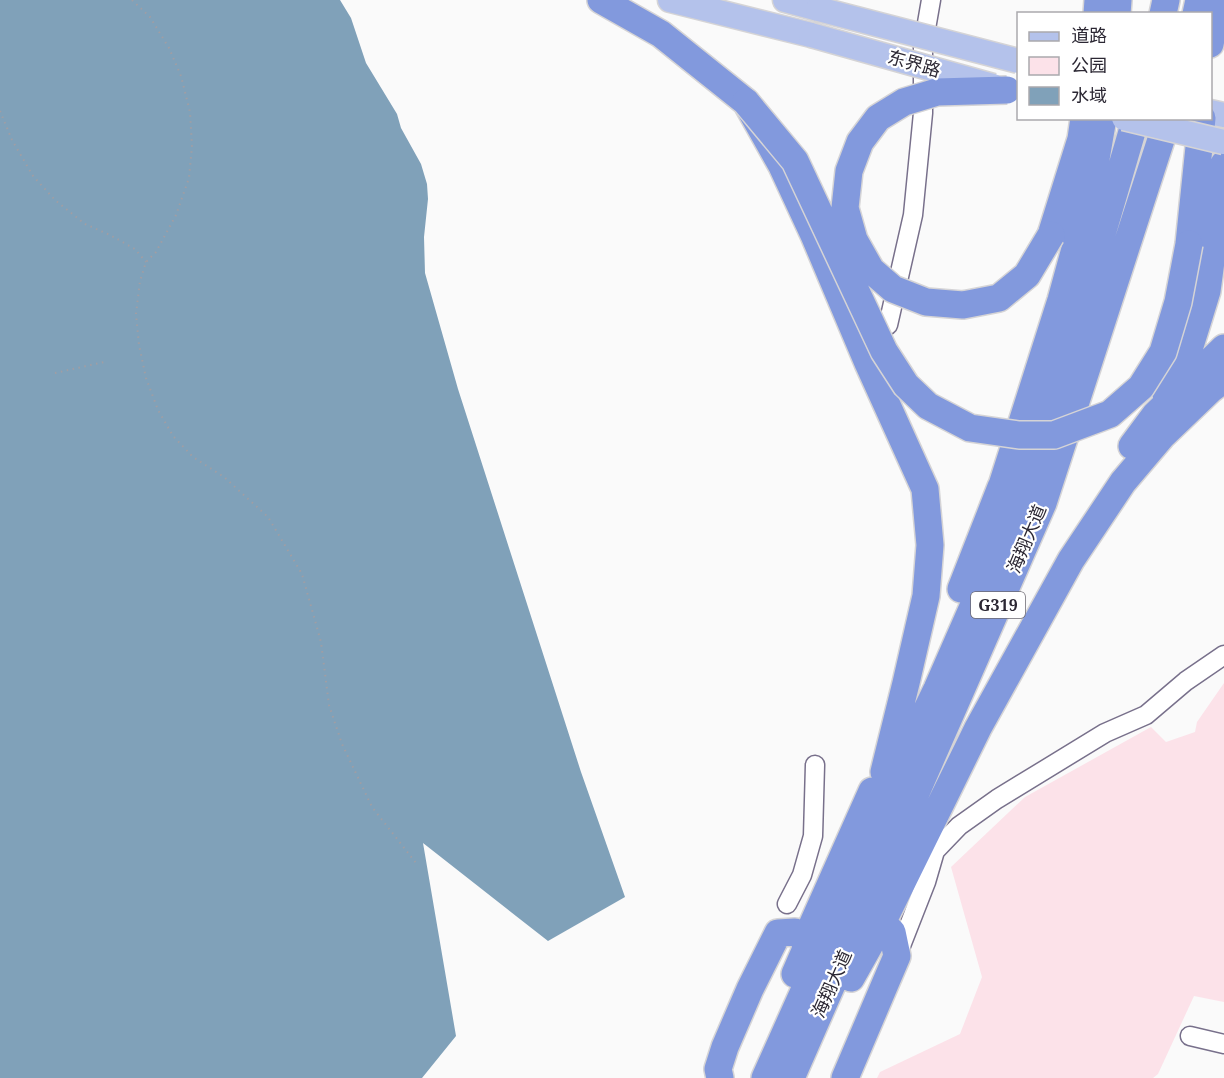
<svg xmlns="http://www.w3.org/2000/svg" width="1224" height="1078" font-family="'Noto Serif','Noto Sans SC',serif">
<style>
.green{fill:#fce2e9}
.water{fill:#80a1b9}
.lines{fill:none;stroke-linecap:round;stroke-linejoin:round}
.minor-casing{stroke:#78708b;stroke-width:21}
.major-casing{stroke:#d5d4d6;stroke-width:27}
.highway-casing{stroke:#d5d4d6;stroke-width:30}
.path{stroke:#a09ea4;stroke-width:2;stroke-dasharray:1.5 4.5;stroke-linecap:butt}
.minor{stroke:#fff;stroke-width:18}
.major{stroke:#b4c2eb;stroke-width:24}
.highway{stroke:#8299dd;stroke-width:27}
.major-bridge-casing{stroke:#d5d4d6;stroke-width:27;stroke-linecap:butt}
.highway-bridge-casing{stroke:#d5d4d6;stroke-width:30;stroke-linecap:butt}
.major-bridge{stroke:#b4c2eb;stroke-width:24}
.highway-bridge{stroke:#8299dd;stroke-width:27}
.labels{text-anchor:middle;stroke-width:4.5;stroke-linejoin:round;paint-order:stroke}
.shield{fill:#fff;stroke:#6b6870;stroke-width:1.5}
.shield-label{font-size:16px;font-weight:bold;fill:#2b2733}
.street-label{font-size:18px;fill:#2b2733;stroke:#fff}
</style>
<rect width="100%" height="100%" fill="#fafafa"/>
<path class="green" d="M1224 683V1002L1194 996 1158 1074 1153 1078H877L880 1072 960 1034 982 977 951 867 1025 797 1151 727 1166 742 1195 732 1197 722Z"/>
<path class="water" d="M0 0H340L351 18 366 63 397 114 401 128 421 164 427 184 428 199 424 237 425 273 458 389 581 772 625 897 548 941 423 843 456 1036 422 1078H0Z"/>
<g class="lines">
<g class="minor-casing">
<path id="minor" d="M888 325 913 215 923 113V46L931 0
M787 904 802 875 813 836 815 765
M897 956 926 882 935 851 959 826 997 799 1105 733 1146 715 1186 681 1224 655
M1190 1036 1224 1044"/>
</g>
<g class="major-casing">
<path id="major" d="M670 0 811 35
M785 0 818 9
M1210 112 1224 115"/>
</g>
<g class="highway-casing">
<path id="highway" d="M601 0 661 34 746 102 782 166 814 235 868 363 925 489 930 545 926 596 906 683 884 772
M1097 14 1098 0
M1117 14 1118 0
M1163 14 1166 0
M1196 14 1199 0
M1210 44 1219 0
M1051 235 1081 139 1084 118
M1189 244 1202 118
M1166 394 1190 346 1207 291 1224 164
M1132 446 1155 415 1224 348
M996 504 1061 300 1090 194 1103 118
M961 589 1001 487
M795 974 805 951 806 939 872 791
M851 978 882 923 978 728 1071 560 1123 482 1162 436 1210 390 1224 379
M720 1078 718 1069 725 1047 750 989 778 933 795 932 806 939
M765 1078 865 855 906 752 937 689 1011 520 1090 275 1136 118
M791 1078 1043 503 1168 118
M845 1078 897 956 892 932 882 923"/>
</g>
<path class="path" d="M132 0 150 17 169 48 181 76 190 112 192 146 189 178 176 215 156 252 146 262 140 281 136 314 139 345 146 378 158 410 173 436 193 457 224 477 268 517 302 574 321 642 329 705 342 744 372 807 416 863
M0 111 12 140 33 176 55 200 85 224 110 235 135 249 146 262
M55 373 104 362"/>
<use href="#minor" class="minor"/>
<use href="#major" class="major"/>
<use href="#highway" class="highway"/>
<g class="major-bridge-casing">
<path id="major-bridge" d="M818 9 1018 61
M811 35 993 86
M1124 118 1224 142"/>
</g>
<g class="highway-bridge-casing">
<path id="highway-bridge" d="M1007 90 937 92 904 102 878 118 860 142 849 171 845 208 854 240 871 270 893 289 926 302 963 305 999 298 1027 275 1051 235
M746 102 795 161 884 351 906 385 928 406 970 428 1019 435H1054L1110 414 1141 387 1163 352 1178 302 1189 244"/>
</g>
<use href="#major-bridge" class="major-bridge"/>
<use href="#highway-bridge" class="highway-bridge"/>
</g>
<g class="labels">
<rect class="shield" x="971" y="592" width="54" height="26" rx="4.5"/>
<g class="shield-label">
<text x="998" y="611">G319</text>
</g>
<g class="street-label">
<text transform="translate(914 64) rotate(16)" y="6">东界路</text>
<text transform="translate(1027 539) rotate(-67)" y="6">海翔大道</text>
<text transform="translate(832 984) rotate(-66)" y="6">海翔大道</text>
</g>
</g>
<rect x="1017" y="12" width="195" height="108" fill="#ffffff" stroke="#aaa9ad" stroke-width="1.5"/>
<rect x="1029" y="32" width="30" height="9" fill="#b4c2eb" stroke="#aaa9ad" stroke-width="1.5"/>
<text x="1071" y="42" font-size="18" fill="#2b2733">道路</text>
<rect x="1029" y="57" width="30" height="18" fill="#fce2e9" stroke="#aaa9ad" stroke-width="1.5"/>
<text x="1071" y="72" font-size="18" fill="#2b2733">公园</text>
<rect x="1029" y="87" width="30" height="18" fill="#80a1b9" stroke="#aaa9ad" stroke-width="1.5"/>
<text x="1071" y="102" font-size="18" fill="#2b2733">水域</text>
</svg>
